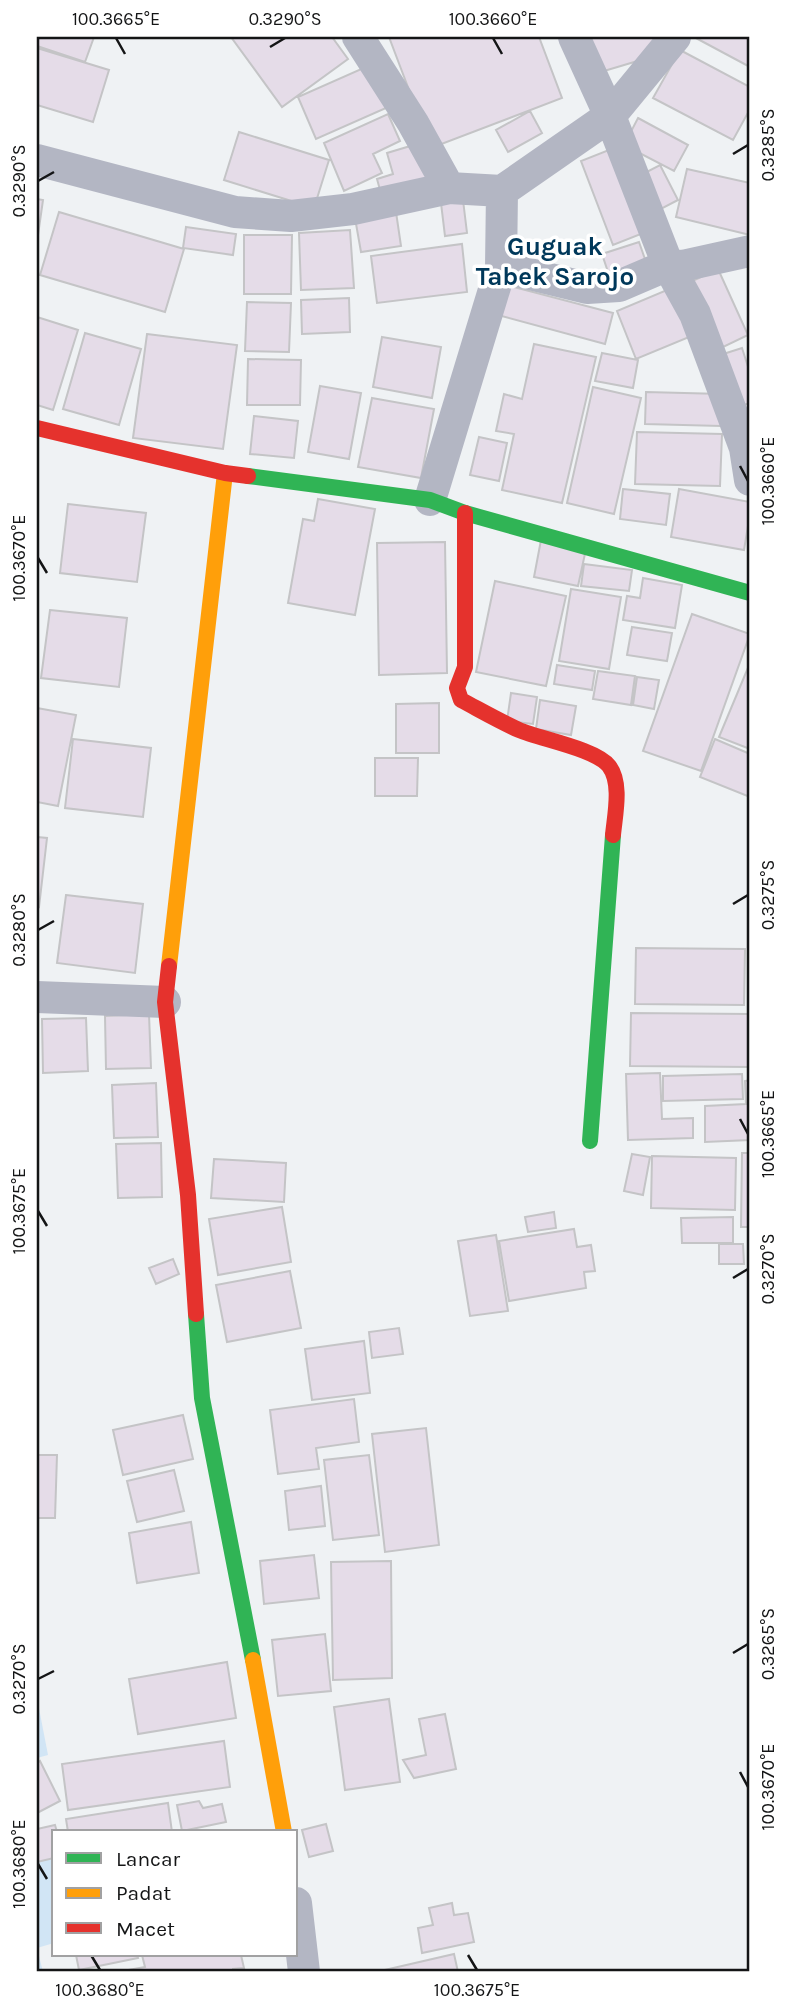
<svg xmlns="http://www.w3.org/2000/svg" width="787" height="2009" font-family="Karla,sans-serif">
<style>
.green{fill:#d1e5f5}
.building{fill:#e5dce8;stroke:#c4c4c6;stroke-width:2}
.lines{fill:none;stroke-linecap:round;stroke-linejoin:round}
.street{stroke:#b3b6c3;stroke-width:32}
.fast{stroke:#30b455;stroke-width:16}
.slow{stroke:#ff9f0a;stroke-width:16}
.jam{stroke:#e5322d;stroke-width:16}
.ticks{fill:none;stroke:#141516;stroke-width:2.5}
.labels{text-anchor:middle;stroke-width:7;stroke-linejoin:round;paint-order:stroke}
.quarter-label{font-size:26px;font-weight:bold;fill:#00385a;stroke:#fff}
.neatline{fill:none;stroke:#141516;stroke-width:2.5}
.ticks-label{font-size:18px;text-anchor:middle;fill:#141516}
</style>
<rect width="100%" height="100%" fill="#eff2f4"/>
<path class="green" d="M37 1698 48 1755 37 1758Z
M37 1818 40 1838 54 1837V1943L37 1948 43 1972H37Z"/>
<path class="building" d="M37 37H94L85 62 37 46Z
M231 37H332L348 59 282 107Z
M389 37H539L562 98 431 148Z
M583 37H656L661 54 594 74Z
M694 37H750V67Z
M37 48 109 70 93 122 37 105Z
M680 50 750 87V109L733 140 653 98Z
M368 66 386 108 316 139 298 97Z
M530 111 542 133 508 152 496 130Z
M388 114 400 141 373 154 382 173 344 191 324 143Z
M638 118 688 145 674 171 624 145Z
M239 132 329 160 314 208 224 180Z
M417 144 437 185 383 201 377 179 393 174 387 153Z
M619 146 651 230 613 245 581 161Z
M660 165 678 200 657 211 639 176Z
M687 169 750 183V235L676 217Z
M37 199 43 200 37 242Z
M463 200 467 233 445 236 441 203Z
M59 212 184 249 165 312 40 275Z
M396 212 401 246 361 252 355 218Z
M186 227 236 234 233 255 183 248Z
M350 230 354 288 301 290 299 233Z
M244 235H292L291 294H244Z
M639 242 646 262 609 275 602 254Z
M462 244 467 292 377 303 371 256Z
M718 269 748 335 719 349 688 283Z
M506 285 613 313 605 344 498 315Z
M674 287 694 335 636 359 617 311Z
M349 298 350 332 302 334 301 300Z
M247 302 291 303 289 352 245 351Z
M37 317 78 330 53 410 37 405Z
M85 333 141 349 119 425 63 409Z
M147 334 237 345 223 449 133 438Z
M382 337 441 347 432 398 373 387Z
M534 344 596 357 562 503 502 490 514 434 496 431 504 394 522 399Z
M742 348 750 373V403L734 408 717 356Z
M602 353 638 360 633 388 595 381Z
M248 359 301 360 300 405H247Z
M320 386 361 393 349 459 308 452Z
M593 387 641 398 614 514 567 503Z
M646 392 722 394 721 426 645 424Z
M372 398 434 409 421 478 358 467Z
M254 416 298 421 294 458 250 454Z
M637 432 722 434 720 486 635 484Z
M479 437 507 443 499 481 470 475Z
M623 489 670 494 666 525 620 519Z
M679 489 750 502V514L744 550 671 537Z
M318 499 375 509 355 615 288 603 303 519 314 521Z
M68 504 146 513 137 582 60 573Z
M541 540 586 549 578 586 534 577Z
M445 542 447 673 379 675 377 543Z
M584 564 632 570 629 591 581 586Z
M643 578 682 585 675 628 623 620 627 596 640 598Z
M495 581 566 596 546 686 476 672Z
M571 589 621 597 609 669 559 661Z
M50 610 127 618 119 687 41 678Z
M692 614 750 634 701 771 643 751Z
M632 627 672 633 667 661 627 655Z
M750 663V749L719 737Z
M557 665 595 671 592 690 554 684Z
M598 671 635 676 631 705 593 699Z
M637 677 659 680 654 709 633 705Z
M511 693 537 697 533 724 507 721Z
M540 700 576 706 571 735 536 729Z
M439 703V753H396V704Z
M37 708 76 715 58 806 37 802Z
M73 739 151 748 143 817 65 808Z
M715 739 750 754V797L700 777Z
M375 758H418L417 796H375Z
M37 837 47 838 39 907 37 906Z
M749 888H750V923H748Z
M66 895 143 904 135 973 57 963Z
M636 948 745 949 744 1005 635 1004Z
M631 1013 750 1014V1067L630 1066Z
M149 1014 151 1068 106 1069 105 1016Z
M86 1018 88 1071 43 1073 42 1019Z
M660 1073 662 1119 693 1118V1138L628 1140 626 1074Z
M742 1074 743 1099 663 1101V1076Z
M750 1080V1140L705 1142V1106L746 1104 745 1081Z
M156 1083 158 1137 114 1138 112 1085Z
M161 1143 162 1197 118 1198 116 1144Z
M742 1153H750V1227H741Z
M632 1154 650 1157 643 1195 624 1191Z
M652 1156 736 1158 735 1210 651 1208Z
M214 1159 286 1163 284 1202 211 1198Z
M282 1207 291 1262 218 1275 209 1219Z
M554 1212 556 1228 528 1232 525 1217Z
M733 1217V1243H682L681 1218Z
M574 1229 577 1247 591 1245 595 1271 584 1272 586 1288 509 1301 499 1241Z
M496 1235 508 1311 470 1316 458 1241Z
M719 1244H743L744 1264H719Z
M173 1259 179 1274 156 1284 149 1268Z
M290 1271 301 1328 227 1342 216 1285Z
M399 1328 403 1354 372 1358 369 1332Z
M364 1341 370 1393 312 1400 305 1349Z
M354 1399 359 1442 316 1448 319 1469 278 1474 270 1410Z
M183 1415 193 1459 123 1475 113 1430Z
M426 1428 439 1545 385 1552 372 1434Z
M37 1455H57L55 1518H37Z
M369 1455 379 1535 333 1540 324 1460Z
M174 1470 184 1511 137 1522 127 1481Z
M321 1486 325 1526 289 1530 285 1491Z
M191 1522 199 1573 137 1583 129 1533Z
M314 1555 319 1598 264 1604 260 1561Z
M391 1561 392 1678 333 1680 331 1562Z
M325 1634 331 1691 278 1696 272 1640Z
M227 1662 236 1718 138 1734 129 1679Z
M389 1699 400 1782 345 1790 334 1707Z
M445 1714 456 1769 414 1778 403 1760 426 1755 419 1719Z
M224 1741 230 1787 68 1810 62 1764Z
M40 1761 60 1801 37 1813V1763Z
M199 1801 203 1808 222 1804 226 1822 182 1831 177 1805Z
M168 1803 172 1832H68L66 1819Z
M326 1824 333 1851 309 1857 302 1830Z
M55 1825 57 1832H54V1858L37 1862V1829Z
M452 1903 454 1915 468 1913 474 1942 422 1953 418 1928 433 1925 429 1908Z
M454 1954 458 1972H376Z
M76 1955H137L138 1958 79 1970Z
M142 1955H241L244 1968 233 1969V1972H117L145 1967Z"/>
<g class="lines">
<path class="street" d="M358 37 413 123 449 188 502 191 501 267 430 500
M574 37 610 116 668 265 695 314 745 448 750 480
M37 160 235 212 291 216 353 209 449 188
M502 191 610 116 675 37
M501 267 587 288 619 286 668 265 682 266 750 251
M37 997 165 1002
M296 1903 304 1972"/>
<path class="fast" d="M248 476 430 500 465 513 750 593
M590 1141 613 835
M196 1314 202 1398 253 1660"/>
<path class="slow" d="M169 966 225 473
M253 1660 284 1832"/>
<path class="jam" d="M37 428 225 473 248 476
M465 513V667L457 688 461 700C480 710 499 721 519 730 540 739 596 749 609 766 622 783 615 814 613 835
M169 966 165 1002 188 1195 196 1314"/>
</g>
<path class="ticks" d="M116 38 125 54M493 38 502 54M270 47 285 38M733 154 748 145M38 181 54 172M740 466 748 481M38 558 47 573M733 904 748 895M38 930 54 921M740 1119 748 1134M38 1211 47 1226M733 1278 748 1269M733 1653 748 1644M38 1679 54 1671M740 1772 748 1787M38 1864 47 1879M91 1955 100 1970M468 1955 477 1970"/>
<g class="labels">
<g class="quarter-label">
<text x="555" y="255">Guguak<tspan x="555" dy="30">Tabek Sarojo</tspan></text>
</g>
</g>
<rect width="787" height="2009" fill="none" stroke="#ffffff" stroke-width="77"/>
<rect x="52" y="1830" width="245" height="126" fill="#ffffff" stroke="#a1a1a2" stroke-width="2"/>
<rect x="66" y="1853" width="35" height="10" fill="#30b455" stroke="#a1a1a2" stroke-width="2"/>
<text x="116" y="1866" font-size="21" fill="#141516">Lancar</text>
<rect x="66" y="1888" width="35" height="10" fill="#ff9f0a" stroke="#a1a1a2" stroke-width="2"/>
<text x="116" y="1900" font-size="21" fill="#141516">Padat</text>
<rect x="66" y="1923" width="35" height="10" fill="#e5322d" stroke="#a1a1a2" stroke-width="2"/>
<text x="116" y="1936" font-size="21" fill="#141516">Macet</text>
<rect x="38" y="38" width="710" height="1932" class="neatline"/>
<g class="ticks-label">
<text x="116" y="25">100.3665°E</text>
<text x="285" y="25">0.3290°S</text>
<text x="493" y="25">100.3660°E</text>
<text transform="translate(768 145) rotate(-90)" y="6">0.3285°S</text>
<text transform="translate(19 181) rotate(-90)" y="6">0.3290°S</text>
<text transform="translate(768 481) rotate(-90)" y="6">100.3660°E</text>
<text transform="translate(19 558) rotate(-90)" y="6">100.3670°E</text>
<text transform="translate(768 895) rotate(-90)" y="6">0.3275°S</text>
<text transform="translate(19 930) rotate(-90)" y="6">0.3280°S</text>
<text transform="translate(768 1134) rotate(-90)" y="6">100.3665°E</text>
<text transform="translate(19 1211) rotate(-90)" y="6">100.3675°E</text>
<text transform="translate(768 1269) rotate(-90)" y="6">0.3270°S</text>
<text transform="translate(768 1644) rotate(-90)" y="6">0.3265°S</text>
<text transform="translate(19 1679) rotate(-90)" y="6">0.3270°S</text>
<text transform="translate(768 1787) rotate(-90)" y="6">100.3670°E</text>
<text transform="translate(19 1864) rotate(-90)" y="6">100.3680°E</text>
<text x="100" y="1996">100.3680°E</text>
<text x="477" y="1996">100.3675°E</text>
</g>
</svg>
